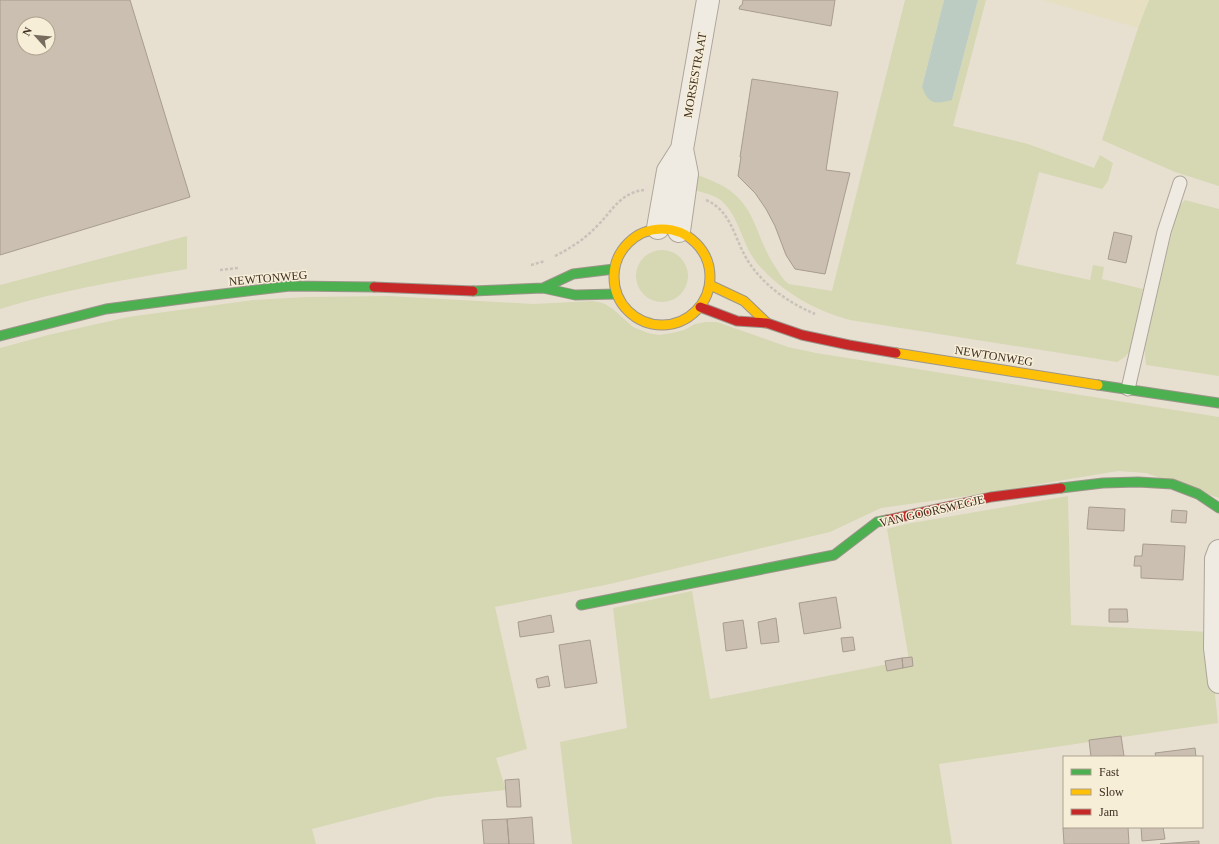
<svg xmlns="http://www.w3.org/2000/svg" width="1219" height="844" font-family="'Times New Roman',serif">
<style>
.farmland{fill:#e6dfc2}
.green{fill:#d6d7b3}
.water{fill:#bcccc2}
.building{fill:#cbbfb2;stroke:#a89c90;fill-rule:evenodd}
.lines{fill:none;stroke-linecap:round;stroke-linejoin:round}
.lane-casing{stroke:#ada599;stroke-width:15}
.street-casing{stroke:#ada599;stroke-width:24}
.fast-casing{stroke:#9c958a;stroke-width:11}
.slow-casing{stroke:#9c958a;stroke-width:11}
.jam-casing{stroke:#9c958a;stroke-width:11}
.path{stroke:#c8c2b9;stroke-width:2.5;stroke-dasharray:3 2;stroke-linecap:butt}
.lane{stroke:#efebe3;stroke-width:13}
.street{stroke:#efebe3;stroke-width:22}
.fast{stroke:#4caf50;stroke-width:9}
.slow{stroke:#ffc107;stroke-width:9}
.jam{stroke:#c62828;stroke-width:9}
.labels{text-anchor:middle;stroke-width:3;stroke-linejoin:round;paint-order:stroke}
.street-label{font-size:12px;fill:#3d2e20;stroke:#f7eed8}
</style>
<rect width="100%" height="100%" fill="#e7e0d1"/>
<path class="farmland" d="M1042 0H1149L1138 28Z"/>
<path class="green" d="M905 0H944L922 87 952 100 978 0H986L953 126 1028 144 1094 168 1100 155 1113 163 1108 181 1102 189 1039 172 1016 264 1090 280 1093 265 1104 267 1102 279 1143 289 1131 348C1128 355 1124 358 1117 362L850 320C818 311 793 298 768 275 763 270 758 265 754 259 741 240 738 213 719 199 711 194 702 192 693 190L696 175C705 177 712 181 721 185 757 204 755 238 776 268 780 274 783 280 789 284L832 291Z
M1149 0H1219V186L1175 172 1102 140 1138 28Z
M1185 200 1219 209V376L1146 365 1144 346 1178 207Z
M187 236V269C124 280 61 290 0 309V285Z
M636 276a26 26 0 1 1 52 0a26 26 0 1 1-52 0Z
M389 296 533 304 593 301 603 303 613 309 633 327 648 333 659 335 672 333 684 330 695 324 706 322H717L788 347 816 353 1219 417V498L1146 473 1118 471 981 494 881 508 830 532 610 584 495 607 527 749 496 758 506 790 437 797 312 829 316 844H0V348L48 335 128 317 253 300 306 297Z
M1068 496 1071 625 1209 632 1211 657 1218 723 939 764 952 844H572L560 742 627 728 613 608 692 591 710 699 909 660 887 529 906 524Z"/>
<path class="water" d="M944 0H978L952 100C935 104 929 105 922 87Z"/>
<path class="building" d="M0 0H130L190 197 0 255ZM24 24H48V48H24Z
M743 0H835L831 26 739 9 740 6 742 5Z
M752 79 838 92 826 170 850 173 825 274 795 269 786 255 775 226 766 209 755 193 738 176 741 157H740Z
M1114 232 1132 236 1126 263 1108 259Z
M1089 507 1125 509 1124 531 1087 529Z
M1172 510 1187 511 1186 523 1171 522Z
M1143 544 1185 546 1183 580 1141 578V566H1134L1135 556H1142Z
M836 597 841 628 804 634 799 603Z
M1109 609H1127L1128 622H1109Z
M551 615 554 632 520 637 518 622Z
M776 618 779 642 761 644 758 622Z
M743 620 747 648 726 651 723 623Z
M853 637 855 650 843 652 841 638Z
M590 640 597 683 565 688 559 645Z
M912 657 913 666 903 668 902 658Z
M902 658 903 668 887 671 885 661Z
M548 676 550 686 538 688 536 679Z
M1121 736 1124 756 1091 757 1089 740Z
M1195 748 1196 757H1156L1155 753Z
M519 779 521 807H507L505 780Z
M532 817 534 844H509L507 819Z
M507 819 509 844H484L482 820Z
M1074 827H1128L1129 844H1064L1063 828Z
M1141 827H1163L1165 839 1142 841Z
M1199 841V844H1160Z"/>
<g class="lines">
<g class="lane-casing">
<path id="lane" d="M1128 389 1164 232 1180 183"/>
</g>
<g class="street-casing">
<path id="street" d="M658 228 668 171 682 149
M679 231 687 174 682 149 708 0
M1219 551 1216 559 1215 648 1219 682"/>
</g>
<g class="fast-casing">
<path id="fast" d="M543 288 573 274 614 269
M473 291 543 288 575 295 616 294
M0 336 106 309 197 297 290 286 374 287
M1098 385 1219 403
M1061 488 1103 483 1138 482 1172 484 1198 494 1219 508
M581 605 834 555 877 522 887 520"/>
</g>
<g class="slow-casing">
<path id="slow" d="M614 277a48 48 0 1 1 96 0a48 48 0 1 1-96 0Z
M710 285 744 301 767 323
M896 353 1098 385"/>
</g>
<g class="jam-casing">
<path id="jam" d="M374 287 473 291
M700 307 737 321 767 323 802 335 849 345 896 353
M887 520 991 497 1061 488"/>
</g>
<path class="path" d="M706 200C732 211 734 239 748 261 763 285 789 303 815 314
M555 256C571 248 586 238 598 225 613 210 620 193 644 190
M531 265 545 261
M220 270 238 268"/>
<use href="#lane" class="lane"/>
<use href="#street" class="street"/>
<use href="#fast" class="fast"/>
<use href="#slow" class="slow"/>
<use href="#jam" class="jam"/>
</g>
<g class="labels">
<g class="street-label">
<text transform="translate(695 75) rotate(-80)" y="4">MORSESTRAAT</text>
<text transform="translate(268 278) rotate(-5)" y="4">NEWTONWEG</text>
<text transform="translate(994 356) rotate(9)" y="4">NEWTONWEG</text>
<text transform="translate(932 511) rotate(-13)" y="4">VAN GOORSWEGJE</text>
</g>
</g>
<rect x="1063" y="756" width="140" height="72" fill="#f7eed8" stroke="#ada18e"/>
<rect x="1071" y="769" width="20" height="6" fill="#4caf50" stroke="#ada18e"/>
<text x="1099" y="776" font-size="12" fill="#3d2e20">Fast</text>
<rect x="1071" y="789" width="20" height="6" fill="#ffc107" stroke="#ada18e"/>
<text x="1099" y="796" font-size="12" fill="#3d2e20">Slow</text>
<rect x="1071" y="809" width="20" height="6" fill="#c62828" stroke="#ada18e"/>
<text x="1099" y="816" font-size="12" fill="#3d2e20">Jam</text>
<g transform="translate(36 36) rotate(297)"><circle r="19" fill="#f7eed8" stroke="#ada18e"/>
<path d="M0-3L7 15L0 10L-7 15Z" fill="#786c5e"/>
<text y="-6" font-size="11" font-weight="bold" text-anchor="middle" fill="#3d2e20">N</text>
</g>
</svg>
